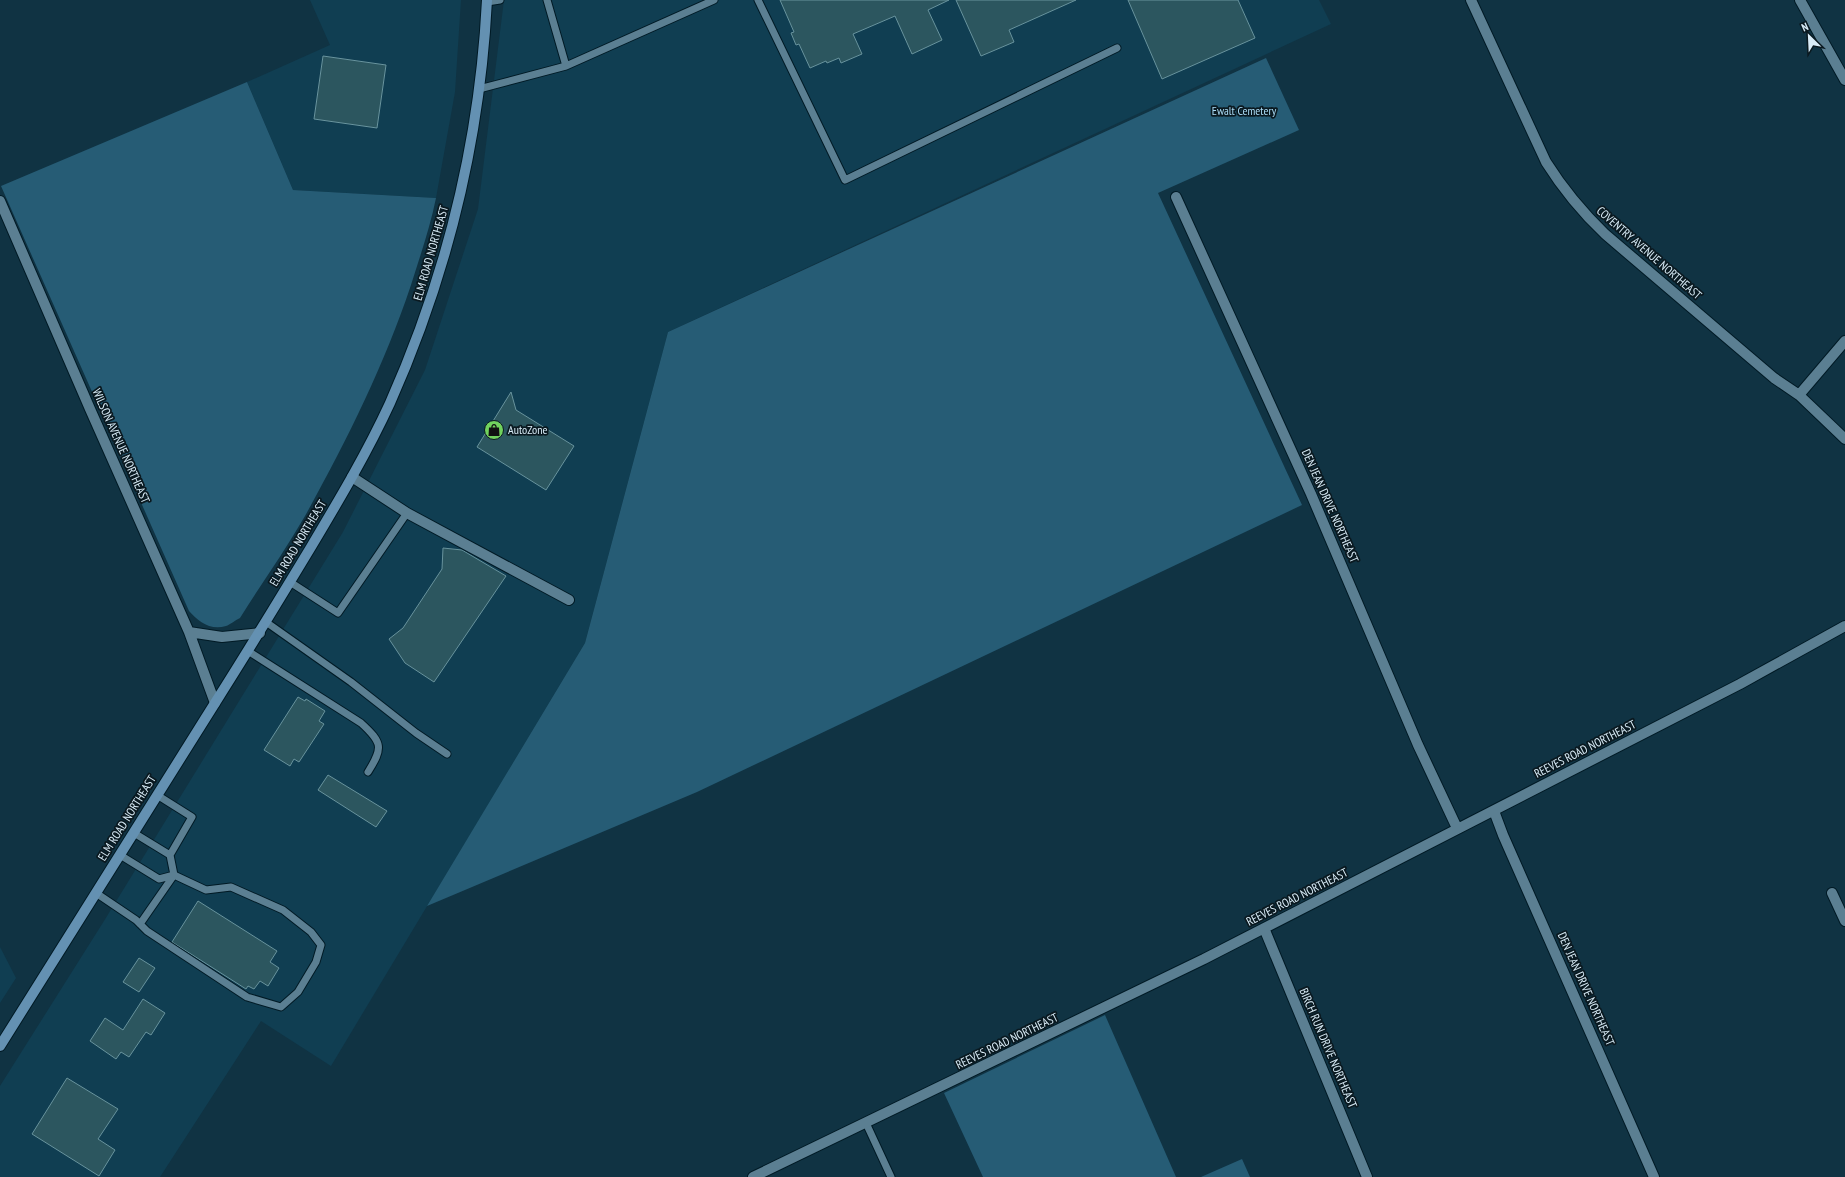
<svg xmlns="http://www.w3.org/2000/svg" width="1845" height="1177" font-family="'PT Sans Narrow',sans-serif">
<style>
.built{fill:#103e52}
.green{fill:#265c75}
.building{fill:#2c565f;stroke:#68939d}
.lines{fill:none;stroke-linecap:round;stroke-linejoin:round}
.service-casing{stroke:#011a25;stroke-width:9}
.minor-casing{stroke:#011a25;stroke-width:12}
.secondary-casing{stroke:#011a25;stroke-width:12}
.service{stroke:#5b7f92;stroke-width:7}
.minor{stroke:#5b7f92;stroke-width:10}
.secondary{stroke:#6491b2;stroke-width:10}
.labels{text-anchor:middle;stroke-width:3.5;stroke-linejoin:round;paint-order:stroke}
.park-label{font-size:12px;fill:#abdcf6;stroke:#0a1920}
.street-label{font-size:12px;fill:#d9ecf7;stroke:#0a1920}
.poi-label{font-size:12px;fill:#d9ecf7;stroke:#0a1920;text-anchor:start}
</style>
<rect width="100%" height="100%" fill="#103343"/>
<path class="built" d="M310 0H461L455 92 436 198 293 190 247 82 330 45Z
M504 0H1319L1331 24 668 332 585 643 331 1066 261 1021 160 1177H0V1086L104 921 343 532 425 370 478 209Z
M0 947 16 978 0 1003Z"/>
<path class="green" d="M1266 58 1299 130 1158 193 1302 505 697 792 427 906 585 643 668 332Z
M247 82 293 190 436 198C430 228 420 256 411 285 384 366 346 442 305 516 285 551 261 584 240 618 235 620 230 625 226 626 210 631 198 621 189 611L1 186Z
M1105 1015 1176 1177H983L944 1093Z
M1242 1159 1250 1177H1201Z"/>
<path class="building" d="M780 0H949L928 10 942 40 912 54 895 16 853 34 862 54 841 63 839 58 827 63 826 61 810 68 799 44 796 45 791 33 794 32Z
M956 0H1076L1009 30 1014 42 981 56Z
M1128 0H1238L1255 38 1162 79Z
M323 56 386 65 377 128 314 119Z
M511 392 516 410 574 446 546 490 477 447Z
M443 548 462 550 506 576 434 682 405 663 389 639 403 628 442 569Z
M298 697 305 701 306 699 325 711 319 721 324 724 299 762 294 759 290 766 264 750Z
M328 775 387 811 376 827 318 790Z
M198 901 277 951 270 962 279 968 268 986 260 981 254 989 248 986 246 989 172 942Z
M139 958 155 968 139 992 123 982Z
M143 999 165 1013 151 1035 146 1032 129 1057 121 1052 116 1059 90 1041 105 1018 123 1030Z
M67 1078 118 1109 98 1139 115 1150 99 1176 32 1134Z"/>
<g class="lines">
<g class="service-casing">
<path id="service" d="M547 0 566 66
M758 0 845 180 1117 48
M487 2 500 0
M479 89 566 66 714 0
M290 582 338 613 407 513
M266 622 351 682 416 733 447 754
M248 651 361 723C383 743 383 748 368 772
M134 833 170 855
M96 893 136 920 147 931 247 997 281 1007 298 992 316 962 321 945 311 932 283 910 231 887 206 890 174 875 159 879 120 855
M140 924 174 875 170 855 192 817 157 795
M866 1123 891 1177"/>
</g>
<g class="minor-casing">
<path id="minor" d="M1471 0 1546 162C1563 189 1582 212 1605 234L1774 378 1799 395 1845 439
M1800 0 1845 80
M1176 197 1311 494 1418 745 1457 828
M0 201 90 409 189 632 215 703
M1799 395 1845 341
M352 477 407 513 569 600
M189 632 222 637 260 633
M1494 811 1503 835 1654 1177
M1832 893 1845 921
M1264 928 1367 1177
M753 1177 1204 959 1740 684 1845 626"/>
</g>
<g class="secondary-casing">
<path id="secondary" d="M0 1046C72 932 143 817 215 703 248 651 279 600 311 547 339 500 367 453 390 403 447 275 480 140 487 0"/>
</g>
<use href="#service" class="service"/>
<use href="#minor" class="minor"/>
<use href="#secondary" class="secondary"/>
</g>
<defs>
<g id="shop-disc" transform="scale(1)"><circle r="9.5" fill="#71d25e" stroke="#0a1920"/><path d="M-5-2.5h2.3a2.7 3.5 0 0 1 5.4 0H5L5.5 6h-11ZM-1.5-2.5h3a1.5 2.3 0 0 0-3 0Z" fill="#111"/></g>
</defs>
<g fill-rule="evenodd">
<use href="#shop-disc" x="494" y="430"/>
</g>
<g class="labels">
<g class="park-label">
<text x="1244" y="115">Ewalt Cemetery</text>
</g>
<g class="street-label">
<text transform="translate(431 253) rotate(-74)" y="4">ELM ROAD NORTHEAST</text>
<text transform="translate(1649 253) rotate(41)" y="4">COVENTRY AVENUE NORTHEAST</text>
<text transform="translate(121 446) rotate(66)" y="4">WILSON AVENUE NORTHEAST</text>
<text transform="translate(1330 506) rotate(66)" y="4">DEN JEAN DRIVE NORTHEAST</text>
<text transform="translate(298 543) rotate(-59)" y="4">ELM ROAD NORTHEAST</text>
<text transform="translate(1585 749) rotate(-27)" y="4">REEVES ROAD NORTHEAST</text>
<text transform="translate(127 818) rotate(-58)" y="4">ELM ROAD NORTHEAST</text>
<text transform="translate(1297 897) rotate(-27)" y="4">REEVES ROAD NORTHEAST</text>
<text transform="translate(1586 989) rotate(66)" y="4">DEN JEAN DRIVE NORTHEAST</text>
<text transform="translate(1007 1041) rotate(-26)" y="4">REEVES ROAD NORTHEAST</text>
<text transform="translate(1328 1048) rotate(67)" y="4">BIRCH RUN DRIVE NORTHEAST</text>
</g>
<g class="poi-label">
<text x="508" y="434">AutoZone</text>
</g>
</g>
<g transform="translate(1809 36) rotate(336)" stroke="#0a1920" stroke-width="3" paint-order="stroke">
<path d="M0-3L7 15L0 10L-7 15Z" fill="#d9ecf7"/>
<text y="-6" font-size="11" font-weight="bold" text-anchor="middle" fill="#d9ecf7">N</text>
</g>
</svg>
